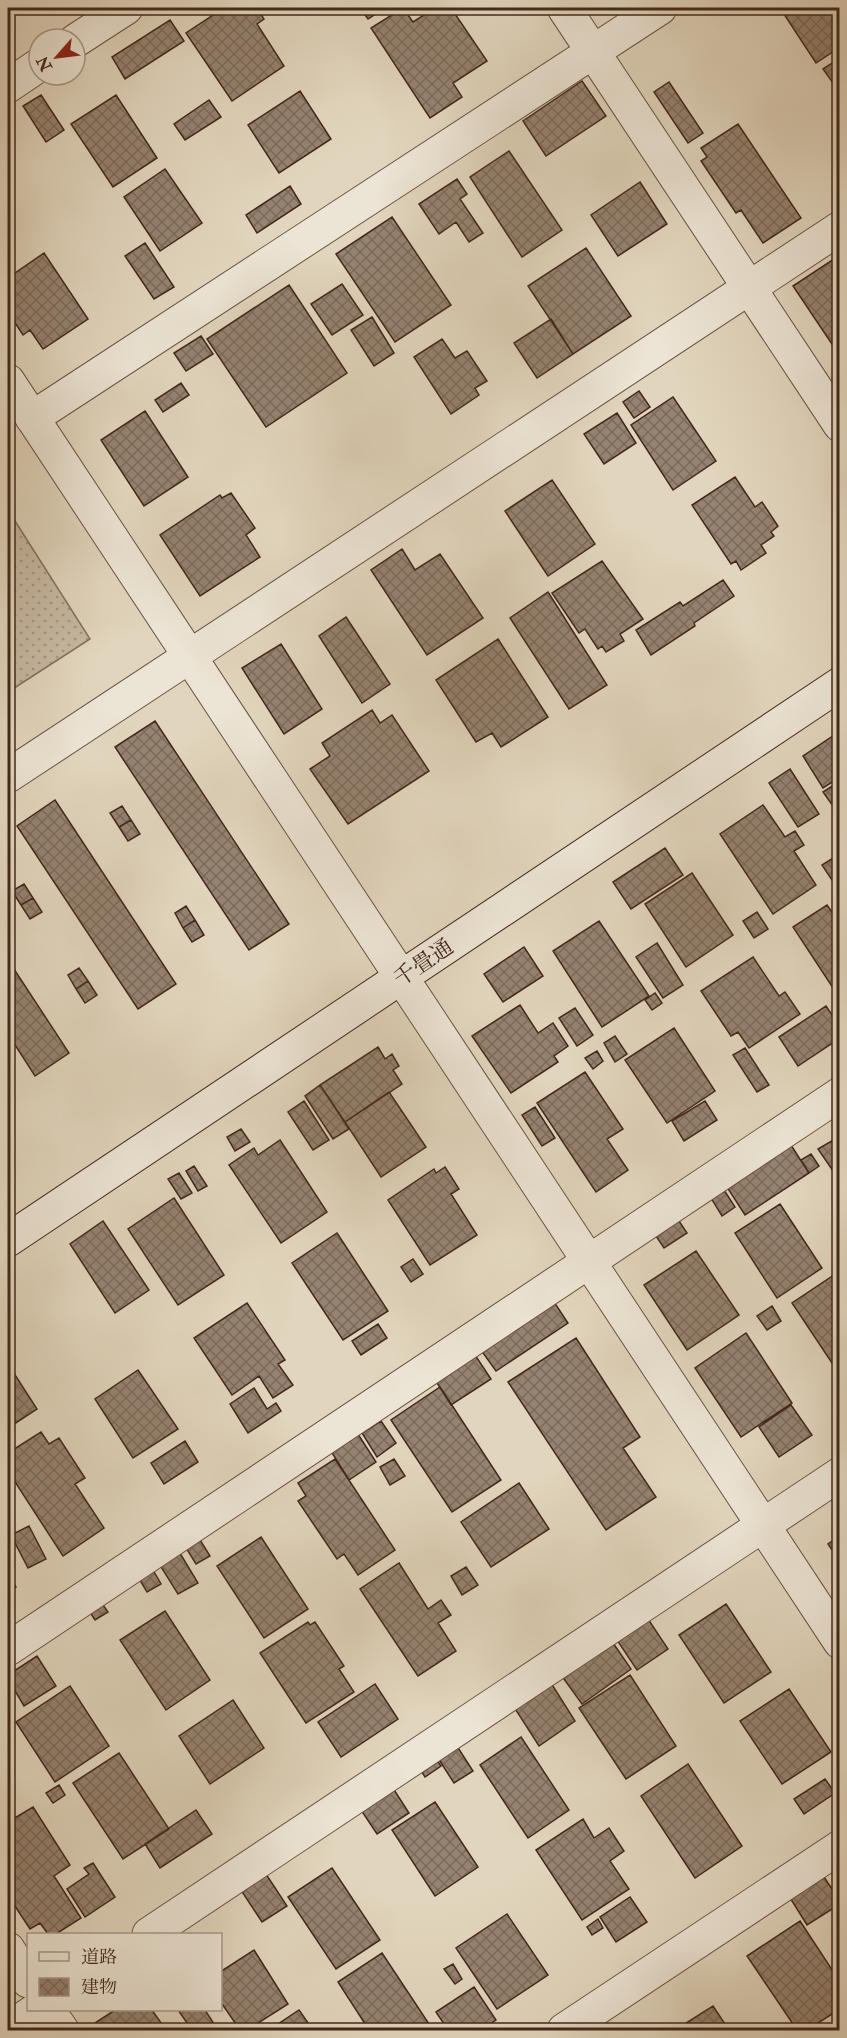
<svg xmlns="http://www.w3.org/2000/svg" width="847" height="2038" font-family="'IM FELL Double Pica','Noto Serif JP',serif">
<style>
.grass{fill:url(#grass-dots);stroke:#84705f;stroke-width:1.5}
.building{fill:url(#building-cross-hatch);stroke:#43281c;stroke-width:1.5}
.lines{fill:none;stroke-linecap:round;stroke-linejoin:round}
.street-casing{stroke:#6a5344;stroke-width:35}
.secondary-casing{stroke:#43281c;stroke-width:35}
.street{stroke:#ece4d4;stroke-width:33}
.secondary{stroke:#ece4d4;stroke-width:33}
.labels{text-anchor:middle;stroke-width:6;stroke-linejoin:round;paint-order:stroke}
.street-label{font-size:22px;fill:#43281c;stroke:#ece4d4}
</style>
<defs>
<pattern id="grass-dots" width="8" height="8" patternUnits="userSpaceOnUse" patternTransform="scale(1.5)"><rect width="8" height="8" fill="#c6b8a2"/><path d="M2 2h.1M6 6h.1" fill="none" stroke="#a29683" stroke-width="1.8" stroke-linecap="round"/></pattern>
<pattern id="building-cross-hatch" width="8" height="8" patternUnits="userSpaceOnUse" patternTransform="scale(1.5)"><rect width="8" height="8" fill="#958270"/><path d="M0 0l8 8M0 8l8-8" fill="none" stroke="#7b6a5b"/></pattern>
</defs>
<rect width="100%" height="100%" fill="#e1d5bd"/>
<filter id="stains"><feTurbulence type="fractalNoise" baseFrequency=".00333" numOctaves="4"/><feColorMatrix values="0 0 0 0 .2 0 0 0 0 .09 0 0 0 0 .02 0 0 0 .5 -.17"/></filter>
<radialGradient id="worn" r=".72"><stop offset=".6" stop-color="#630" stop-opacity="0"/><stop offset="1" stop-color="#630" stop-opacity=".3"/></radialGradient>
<path class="grass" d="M8 510 90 639 8 692Z"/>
<path class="building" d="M217 8H257L264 19 257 24 284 66 232 101 186 33 219 11Z
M360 8H385L368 19Z
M403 8 413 22 435 8H451L487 61 453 83 462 97 430 118 371 28Z
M780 8H840V47L816 63Z
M170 20 184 41 125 79 112 57Z
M840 58V93L823 69Z
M582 81 606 116 546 156 523 121Z
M669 82 703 133 688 143 654 92Z
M300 91 331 139 279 173 248 125Z
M41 95 64 130 46 142 23 106Z
M116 95 157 158 113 187 71 124Z
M209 100 221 117 185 140 174 124Z
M738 124 801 218 763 243 741 210 736 213 701 161 707 157 701 148Z
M509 151 562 230 522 257 470 177Z
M165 169 202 223 160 251 124 197Z
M457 179 467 194 460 199 483 233 469 242 456 222 439 234 419 204Z
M640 182 667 224 618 256 591 215Z
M290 186 301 204 257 233 246 215Z
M392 217 451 305 395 342 336 254Z
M145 243 174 287 154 299 125 256Z
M586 248 631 316 573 354 528 286Z
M44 253 88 319 43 349 30 330 23 335 8 312V278Z
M840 255V356L793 286Z
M342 284 363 315 332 335 311 304Z
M289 285 347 373 266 427 207 339Z
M372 317 394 353 374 366 351 330Z
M551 319 573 354 537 378 514 343Z
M201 336 213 354 186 371 174 353Z
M442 339 455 358 467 351 487 381 475 388 479 395 451 414 414 357Z
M181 383 189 395 163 412 155 400Z
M639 391 650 407 634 418 623 402Z
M673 397 716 461 673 490 631 425Z
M145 411 188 477 144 506 101 440Z
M617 413 636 443 604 464 584 434Z
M735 477 755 507 762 502 778 526 771 532 774 536 761 545 766 553 741 570 736 561 731 564 692 505Z
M552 480 595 544 548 576 505 511Z
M231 493 255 528 246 535 260 557 200 596 160 535 220 495 222 498Z
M402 549 415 570 440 554 483 618 427 655 371 570Z
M602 561 643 619 620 634 624 641 606 652 602 646 598 649 585 629 579 633 552 593Z
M723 580 734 596 694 623 695 626 651 655 636 630 680 602 683 606Z
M548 592 607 685 569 709 510 618Z
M346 617 390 684 362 703 319 636Z
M498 639 548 717 501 747 492 733 476 742 436 680Z
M281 644 322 709 284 734 242 668Z
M372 710 380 723 392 715 429 771 348 824 310 769 330 756 322 743Z
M155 721 289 924 249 950 115 747Z
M839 732 840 777 823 788 803 756Z
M790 769 819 814 798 827 769 783Z
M840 781V816L823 792Z
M55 800 176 984 138 1009 17 826Z
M763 805 785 837 795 831 804 845 794 851 816 885 773 914 720 834Z
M122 806 131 820 119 827 110 813Z
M131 820 140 834 128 841 119 827Z
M665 848 683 875 631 909 613 882Z
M838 855 840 876 832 880 822 865Z
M692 873 733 935 686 967 645 904Z
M24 884 33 898 21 905 12 891Z
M33 898 42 912 30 919 21 905Z
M827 905 840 924V988L835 991 793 927Z
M186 906 195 920 183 928 175 913Z
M757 912 768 929 754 938 743 921Z
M195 920 204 935 192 942 183 928Z
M599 921 649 996 602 1027 553 951Z
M657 943 683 985 663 998 636 957Z
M524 947 543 976 503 1002 484 974Z
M753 957 779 996 785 992 800 1014 749 1048 738 1032 731 1036 701 991Z
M8 960 69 1053 35 1076 8 1034Z
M79 968 88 981 76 989 68 975Z
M88 981 97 995 85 1003 76 989Z
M655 993 662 1003 652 1010 645 1000Z
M520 1005 538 1033 553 1023 568 1046 554 1056 558 1062 511 1093 472 1036Z
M826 1006 840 1027V1038L798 1066 779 1037Z
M575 1008 593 1035 577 1046 559 1018Z
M674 1028 715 1091 667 1123 625 1060Z
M615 1036 627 1054 615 1062 604 1043Z
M378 1047 385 1059 392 1054 399 1066 393 1070 402 1084 345 1122 320 1085Z
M745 1048 769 1085 757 1092 733 1055Z
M597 1051 603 1061 593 1069 585 1058Z
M585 1072 623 1129 607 1139 628 1170 596 1192 537 1103Z
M320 1085 349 1129 333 1139 305 1096Z
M389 1092 426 1147 381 1177 345 1122Z
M304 1101 329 1140 313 1150 288 1112Z
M705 1101 717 1120 684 1141 672 1121Z
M535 1107 555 1138 542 1146 522 1115Z
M241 1129 250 1142 235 1151 227 1137Z
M840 1136V1181L818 1149Z
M787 1139 809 1173 745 1215 723 1181Z
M280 1140 327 1212 281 1243 229 1165 254 1148 258 1155Z
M811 1154 819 1166 809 1173 801 1160Z
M194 1166 207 1186 198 1191 186 1171Z
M445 1167 459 1189 451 1194 477 1235 430 1265 388 1200 434 1169 436 1173Z
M179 1173 192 1193 181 1199 168 1179Z
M724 1190 735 1207 722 1216 711 1198Z
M174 1198 224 1275 178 1305 128 1229Z
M780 1204 822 1268 777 1298 735 1233Z
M675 1215 687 1233 664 1248 652 1230Z
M103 1221 149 1290 115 1313 70 1244Z
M337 1233 388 1311 343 1340 292 1263Z
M696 1251 739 1315 687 1350 644 1285Z
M413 1259 423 1274 411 1282 401 1267Z
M840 1271V1375L792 1303Z
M554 1302 568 1323 496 1371 481 1350Z
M247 1303 285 1360 278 1364 293 1385 273 1398 259 1376 232 1395 194 1338Z
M772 1306 781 1321 767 1330 757 1316Z
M378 1324 387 1338 361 1355 352 1341Z
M746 1333 792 1403 741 1437 695 1368Z
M576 1338 640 1437 623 1448 656 1497 606 1530 508 1382Z
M471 1349 491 1379 451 1405 432 1375Z
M8 1364 37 1409 8 1428Z
M138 1370 178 1429 133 1458 95 1399Z
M440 1387 501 1480 452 1512 391 1420Z
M254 1388 267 1409 276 1403 281 1411 248 1433 230 1404Z
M791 1405 812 1435 779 1457 759 1427Z
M381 1421 396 1443 377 1457 362 1433Z
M356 1431 376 1462 349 1480 329 1448Z
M41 1432 49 1444 59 1438 85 1478 75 1484 104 1528 63 1556 8 1471V1453Z
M185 1441 198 1462 164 1484 151 1463Z
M335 1459 395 1550 358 1575 344 1554 337 1559 298 1501 306 1496 298 1483Z
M394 1459 405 1476 390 1485 380 1467Z
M519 1483 549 1529 491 1567 461 1522Z
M29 1526 46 1559 28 1568 11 1535Z
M197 1535 210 1556 196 1564 183 1543Z
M840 1536V1562L828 1544Z
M261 1537 308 1609 264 1638 217 1566Z
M178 1550 198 1583 178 1594 158 1562Z
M149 1563 161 1584 147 1592 135 1572Z
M399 1563 428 1609 441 1600 451 1615 438 1623 456 1651 418 1676 360 1589Z
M466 1567 478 1585 462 1595 451 1576Z
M8 1574 16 1587 8 1593Z
M98 1598 108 1612 95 1620 86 1606Z
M726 1604 771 1672 724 1703 679 1635Z
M165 1611 210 1680 166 1710 120 1640Z
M644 1613 668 1649 637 1670 613 1634Z
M308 1622 310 1625 315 1622 344 1666 339 1669 354 1692 306 1723 260 1653Z
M611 1640 631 1669 582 1704 561 1675Z
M37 1656 56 1686 24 1706 8 1679V1675Z
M630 1675 676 1746 626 1779 579 1708Z
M551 1683 575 1721 539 1746 514 1707Z
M375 1684 398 1719 341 1757 318 1722Z
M70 1686 109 1746 55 1782 16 1722Z
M789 1689 831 1752 782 1784 740 1721Z
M233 1700 264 1748 210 1784 179 1736Z
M521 1737 569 1810 528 1838 480 1765Z
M453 1740 473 1771 454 1783 434 1752Z
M428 1748 441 1766 425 1777 413 1758Z
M119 1753 169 1829 123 1859 73 1783Z
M688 1764 742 1846 695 1878 641 1796Z
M825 1779 835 1793 804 1814 794 1799Z
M389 1782 409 1813 377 1834 357 1804Z
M59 1785 65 1795 53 1803 46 1793Z
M435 1802 478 1867 435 1896 392 1830Z
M33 1807 70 1865 54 1876 81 1918 56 1934H48L40 1923 30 1929 13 1903 8 1904V1822Z
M196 1810 212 1834 160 1868 145 1844Z
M583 1819 594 1838 609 1828 624 1851 610 1861 629 1889 582 1920 536 1850Z
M93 1863 115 1897 85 1917 67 1889 89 1874 84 1868Z
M260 1865 287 1906 262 1922 235 1881Z
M332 1868 380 1940 336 1969 288 1897Z
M820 1871 840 1901V1904L807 1925 787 1893Z
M630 1897 647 1922 616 1942 600 1917Z
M507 1914 548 1975 497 2009 456 1948Z
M598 1919 603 1928 592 1935 587 1927Z
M800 1921 840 1982V2009L807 2030H797L747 1956Z
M254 1950 288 2004 247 2030H240L220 2001V1972Z
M382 1953 433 2030H369L338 1982Z
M453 1964 462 1979 455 1984 444 1969Z
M474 1987 496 2020 481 2030H448L436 2012Z
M713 2006 729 2030H675Z
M115 2010H152L166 2030H84Z
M178 2010H205L218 2030H192Z
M299 2010 313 2030H269Z"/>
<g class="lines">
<g class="street-casing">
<path id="street" d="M564 8 840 425
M75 41 126 8
M8 86 39 65
M8 381 840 1642
M32 418 660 8
M8 776 840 228
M8 1649 840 1094
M149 1934 840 1474
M8 1949 28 1981
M48 2010 62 2030
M8 2029 36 2010
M564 2030 840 1847"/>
</g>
<g class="secondary-casing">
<path id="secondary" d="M8 1240 840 684"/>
</g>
<use href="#street" class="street"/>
<use href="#secondary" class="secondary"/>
</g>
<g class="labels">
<g class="street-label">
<text transform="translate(423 962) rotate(-34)" y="8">千畳通</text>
</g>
</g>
<rect width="847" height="2038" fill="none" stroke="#e1d5bd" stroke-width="30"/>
<rect x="9" y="9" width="829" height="2020" fill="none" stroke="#43281c" stroke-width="3"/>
<rect x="15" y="15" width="817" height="2008" fill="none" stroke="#43281c" stroke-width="1.5"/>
<rect x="27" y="1933" width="195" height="78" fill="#ece4d4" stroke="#a8998a" stroke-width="1.5"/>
<rect x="39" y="1952" width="30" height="9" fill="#ece4d4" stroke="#a8998a" stroke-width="1.5"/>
<text x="81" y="1963" font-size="18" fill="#43281c">道路</text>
<rect x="39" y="1978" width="30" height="18" fill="url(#building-cross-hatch)" stroke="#a8998a" stroke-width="1.5"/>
<text x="81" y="1993" font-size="18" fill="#43281c">建物</text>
<g transform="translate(57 57) rotate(242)"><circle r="28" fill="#ece4d4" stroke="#a8998a" stroke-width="1.5"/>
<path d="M0-4.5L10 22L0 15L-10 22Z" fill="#8f2418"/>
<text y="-9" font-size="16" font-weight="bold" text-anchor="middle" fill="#43281c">N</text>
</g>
<rect width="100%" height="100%" filter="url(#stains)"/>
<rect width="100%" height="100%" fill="url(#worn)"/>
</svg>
